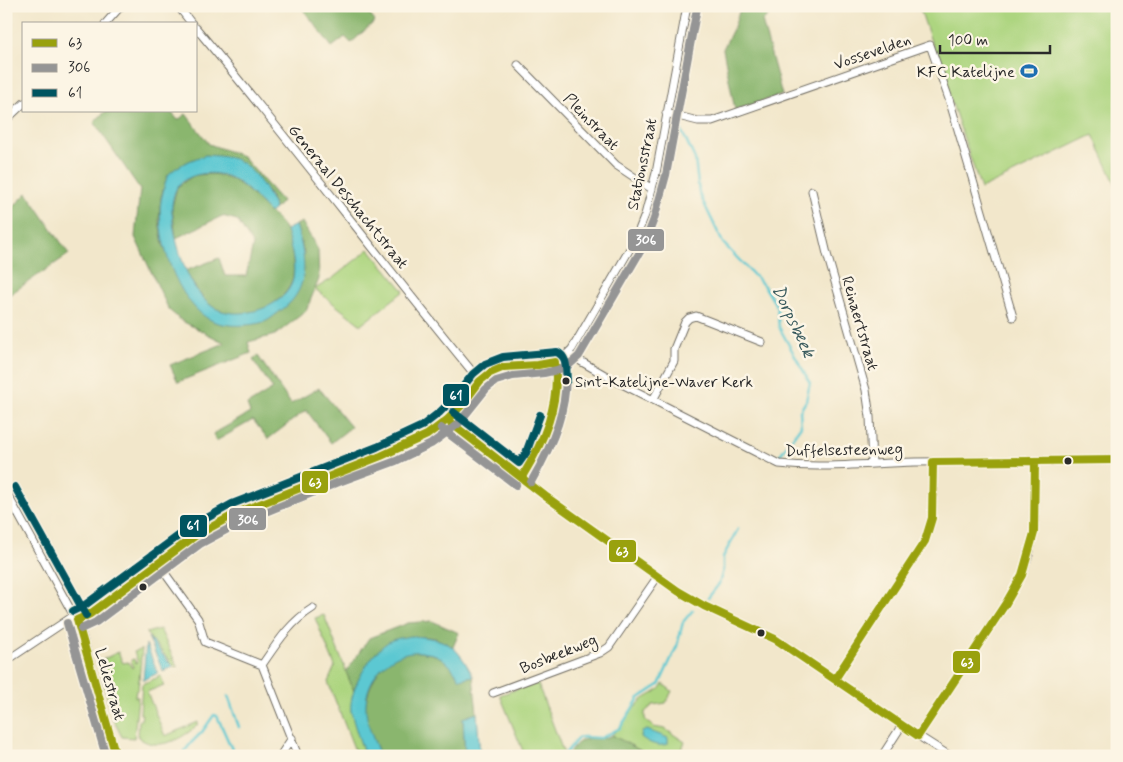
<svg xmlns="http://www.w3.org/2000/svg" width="1123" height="762" font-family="Mynerve,sans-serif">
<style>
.green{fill:#add580;stroke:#6c8056}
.forest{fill:#8ab66e;stroke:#5a704c}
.water{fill:#5bc8d2;stroke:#437a7e}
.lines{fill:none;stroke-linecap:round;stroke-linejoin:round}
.stream{stroke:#5bc8d2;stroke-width:2.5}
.minor-casing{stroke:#716d63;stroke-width:9}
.minor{stroke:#fff;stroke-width:7}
.bus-1-casing{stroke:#fcf5e5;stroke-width:11}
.bus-2-casing{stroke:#fcf5e5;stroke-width:11}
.bus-3-casing{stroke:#fcf5e5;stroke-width:11}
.bus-1{stroke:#99a10d;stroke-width:8}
.bus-2{stroke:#959595;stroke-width:8}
.bus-3{stroke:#005460;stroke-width:8}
.bus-dot{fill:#2b2b2b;stroke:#fcf5e5;stroke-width:2}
.labels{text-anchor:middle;stroke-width:5;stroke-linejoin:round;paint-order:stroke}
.bus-label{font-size:15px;fill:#2b2b2b;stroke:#fcf5e5;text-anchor:start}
.street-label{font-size:16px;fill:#2b2b2b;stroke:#fcf5e5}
.poi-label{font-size:16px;fill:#2b2b2b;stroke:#fcf5e5;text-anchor:end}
.water-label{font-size:18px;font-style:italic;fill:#395a5d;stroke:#fcf5e5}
.line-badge{stroke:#fcf5e5;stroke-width:2}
.badge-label{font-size:14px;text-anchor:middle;font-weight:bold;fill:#fff}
</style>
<rect width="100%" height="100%" fill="#fcf5e5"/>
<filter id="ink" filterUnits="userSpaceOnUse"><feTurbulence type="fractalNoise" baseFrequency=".02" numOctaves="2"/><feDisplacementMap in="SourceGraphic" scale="10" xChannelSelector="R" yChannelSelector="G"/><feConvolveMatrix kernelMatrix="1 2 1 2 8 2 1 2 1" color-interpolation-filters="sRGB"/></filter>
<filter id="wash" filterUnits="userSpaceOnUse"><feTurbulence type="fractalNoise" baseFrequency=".0096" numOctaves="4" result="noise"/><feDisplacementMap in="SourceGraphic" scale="20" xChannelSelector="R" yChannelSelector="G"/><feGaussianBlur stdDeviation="1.12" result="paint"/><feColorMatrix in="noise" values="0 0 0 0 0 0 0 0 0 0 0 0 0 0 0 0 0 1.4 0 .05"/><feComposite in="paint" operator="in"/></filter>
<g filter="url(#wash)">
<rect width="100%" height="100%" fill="#f2e7cb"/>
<path class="green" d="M919 6H1117V187L1093 135 981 189Z
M369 249 404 291 361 325 315 289 333 278Z
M324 615 354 691 351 710 365 756H357L328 682 335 666 315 618Z
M160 629 177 666V667H175L146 633Z
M142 649 138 690H136L135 697H138L134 738 122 737 114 721 98 662 118 652 123 663 128 662 132 668 133 667 131 660 134 659 136 663 138 662 134 652Z
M161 676 164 685 147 692 165 736 198 722V724C184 739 156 753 138 737L139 720H141L142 714H140L142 684Z
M537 682 564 754 562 756H525L500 695Z
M663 684 672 691 666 703 653 705 645 712V719L653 727 665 729 685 742 678 756H650L612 735C623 725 630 711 641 701 648 695 658 693 663 684Z"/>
<path class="forest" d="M301 6H362L375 21 351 43 345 37 332 47Z
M741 6H778L762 21 782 95 735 110 723 49 734 27Z
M106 111H170L178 120 186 114 209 144 242 156 282 201 275 209 270 195 238 161 168 175 161 197 159 221 163 245 214 322 290 303 304 253 296 225 302 222 318 250 319 279 306 311 275 335 248 342 251 353 178 382 170 365 225 343 182 321 169 310 135 237 140 189 94 122Z
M214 174C239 179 246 189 264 207 271 214 283 223 287 232 291 243 296 270 292 281 282 309 239 323 213 307 201 299 193 283 185 271L219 258 225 276H246L253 245 237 220 222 216 176 238 172 207 177 187 194 175Z
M27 193 69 254 6 297V214Z
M258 356 291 404 319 388 351 427 331 443 306 410 268 439 253 420 216 441 213 434 250 413 247 405 273 389 253 360Z
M432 621 459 633 453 647C447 644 441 641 435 638 431 637 425 637 420 637 383 634 367 661 354 691L346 672 369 638 408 623Z
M410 651C438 654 443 654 460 679L473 676 477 713 463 718 465 756H380C376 744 369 732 366 720 362 699 374 670 392 658 397 655 404 653 410 651Z
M612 735 650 756H567C571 751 575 744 581 741 591 735 598 743 612 735Z"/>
<path class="water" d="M206 155C216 156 228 156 237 160 254 168 269 193 275 209L270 213C258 201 247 186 231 178 215 170 190 172 178 186 174 191 171 205 172 212 174 241 187 290 213 307 237 322 287 308 293 279 296 263 290 245 286 230L296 225C305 255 312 287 283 309 277 313 270 320 264 322 249 326 230 327 215 322 177 308 151 228 163 192 164 187 166 178 169 174 179 164 193 159 206 155Z
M411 636C447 638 456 644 473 676L460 679C453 669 447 660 436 655 431 653 425 653 421 652 392 649 367 676 366 704 365 723 374 739 380 756H365C360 741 354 726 351 711 348 690 373 648 392 640 398 638 405 637 411 636Z
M148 637 173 667 163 671Z
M146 644 158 673 143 680Z
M477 713 480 756H465L463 718Z
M647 730 668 738V744C658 747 650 744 641 737L642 732Z"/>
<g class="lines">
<path class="stream" d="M678 123 695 159 699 193 723 243 765 287 777 307 779 327 810 383 806 401 800 411 801 426 780 455
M708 598 719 584 723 570V557L738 529
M228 696 239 727
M181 756 191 743 202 732 214 715 217 716 235 756
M563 756 578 738 583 737 601 738 620 728 639 698 659 685 677 646 683 622 693 610"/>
</g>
</g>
<g filter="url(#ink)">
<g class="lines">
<g class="minor-casing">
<path id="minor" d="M178 6 192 24
M105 24 121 6
M196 28C293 144 384 265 480 381
M518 65 616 165 652 189
M666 113 698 121H712L930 45 949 99 1013 317
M6 120 24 103
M812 191 827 254 866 390 870 417 872 464
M568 354 610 378 779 464C824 469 870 463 915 462 982 461 1050 461 1117 460
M653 400 674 361V349L685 322 689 318 696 316 762 342
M447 420 545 496 678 591 704 606 775 639 906 728 950 756
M522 477C543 444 563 401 555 362
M6 492 80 627 116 756
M159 565 198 619 205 642 262 665C277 643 290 622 313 608
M77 620 90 614 195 536 237 513C269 500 302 486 335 473 365 462 398 452 426 436 440 428 453 415 463 403 471 393 479 379 491 372 517 357 550 374 572 349L635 240 645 215 656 173 687 6
M6 661 75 615
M262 665 298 756
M835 679 925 541 932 518 933 462
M493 693 600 653 609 647 658 576
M918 736 1006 603 1022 575 1029 555 1034 533 1035 461
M280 756 292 738
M882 756 902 725"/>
</g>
<use href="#minor" class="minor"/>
<g class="bus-1-casing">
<path id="bus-1" d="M447 420 545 496 678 591 704 606 775 639 918 736 1006 603 1022 575 1034 533 1035 461
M522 477C544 441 560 405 555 362
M77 620 90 614 195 536 237 513 381 456 427 435 447 420 462 405 480 381 490 373 504 367 538 365 555 362
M77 620 116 756
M835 679 925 541 932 518 933 462 1117 460"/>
</g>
<g class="bus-2-casing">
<path id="bus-2" d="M441 428 516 485
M531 482C553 444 570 406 565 361
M67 623 106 756
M81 629 96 622 200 544 241 522 339 482 396 461 431 444 458 424 486 389 496 381 513 376 544 373 557 370 569 365 579 356 644 245 654 219 666 175 697 8"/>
</g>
<g class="bus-3-casing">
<path id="bus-3" d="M453 412 519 463 526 453 540 415
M15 487 86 615
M73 611 85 605 189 528 232 504 377 447 422 426 440 412 454 398 473 374 485 364 503 357 557 352C568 357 566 370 567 380"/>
</g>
<use href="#bus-1" class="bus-1"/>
<use href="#bus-2" class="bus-2"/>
<use href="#bus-3" class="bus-3"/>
</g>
</g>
<defs>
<g id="stadium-bare" transform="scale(1.35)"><path d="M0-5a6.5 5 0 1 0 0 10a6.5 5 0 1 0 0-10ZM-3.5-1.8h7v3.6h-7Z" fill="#1f6fb2" stroke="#fcf5e5" stroke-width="2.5" paint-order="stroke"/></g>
</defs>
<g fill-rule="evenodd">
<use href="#stadium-bare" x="1029" y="71"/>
</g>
<g class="bus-dot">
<circle cx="566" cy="381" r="4.5"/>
<circle cx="1068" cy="461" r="4.5"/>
<circle cx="143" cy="587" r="4.5"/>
<circle cx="761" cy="633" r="4.5"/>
</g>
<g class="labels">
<g class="bus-label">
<text x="575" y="387">Sint-Katelijne-Waver Kerk</text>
</g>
<g class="street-label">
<text transform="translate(872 51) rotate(-19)" y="6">Vossevelden</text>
<text transform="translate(592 121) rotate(46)" y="6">Pleinstraat</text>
<text transform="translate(641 164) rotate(-78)" y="6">Stationsstraat</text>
<text transform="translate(349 196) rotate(51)" y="6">Generaal Deschachtstraat</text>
<text transform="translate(861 323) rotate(74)" y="6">Reinaertstraat</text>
<text transform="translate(844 449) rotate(-1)" y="6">Duffelsesteenweg</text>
<text transform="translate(558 653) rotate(-22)" y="6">Bosbeekweg</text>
<text transform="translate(111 684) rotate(74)" y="6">Leliestraat</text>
</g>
<g class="poi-label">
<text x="1015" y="77">KFC Katelijne</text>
</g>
<g class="water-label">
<text transform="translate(794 321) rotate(65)" y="6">Dorpsbeek</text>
</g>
</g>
<g class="line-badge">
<rect x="627" y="228" width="38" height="24" rx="5" fill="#959595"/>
<rect x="442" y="383" width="28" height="24" rx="5" fill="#005460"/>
<rect x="301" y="470" width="28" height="24" rx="5" fill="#99a10d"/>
<rect x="228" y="507" width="39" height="24" rx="5" fill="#959595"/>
<rect x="179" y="514" width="29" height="24" rx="5" fill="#005460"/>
<rect x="608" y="539" width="29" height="24" rx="5" fill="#99a10d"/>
<rect x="952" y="650" width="29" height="24" rx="5" fill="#99a10d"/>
</g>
<g class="badge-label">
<text x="646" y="244">306</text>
<text x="456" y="400">61</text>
<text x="315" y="487">63</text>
<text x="248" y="524">306</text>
<text x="193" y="530">61</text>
<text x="622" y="556">63</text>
<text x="967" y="667">63</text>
</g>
<rect width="1123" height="762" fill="none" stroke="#fcf5e5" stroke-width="25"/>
<rect x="22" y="22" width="175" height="90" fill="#fcf5e5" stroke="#a8a49b"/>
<rect x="32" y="39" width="25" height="8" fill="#99a10d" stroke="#a8a49b"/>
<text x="68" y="48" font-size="15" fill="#2b2b2b">63</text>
<rect x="32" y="64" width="25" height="8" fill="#959595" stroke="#a8a49b"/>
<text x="68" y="72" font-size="15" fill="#2b2b2b">306</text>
<rect x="32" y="89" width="25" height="8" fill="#005460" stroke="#a8a49b"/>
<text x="68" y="98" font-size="15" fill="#2b2b2b">61</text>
<path d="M940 45v8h110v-8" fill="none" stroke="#2b2b2b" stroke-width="2.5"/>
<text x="948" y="45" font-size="15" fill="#2b2b2b" stroke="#fcf5e5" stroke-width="4" paint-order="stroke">100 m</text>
</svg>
